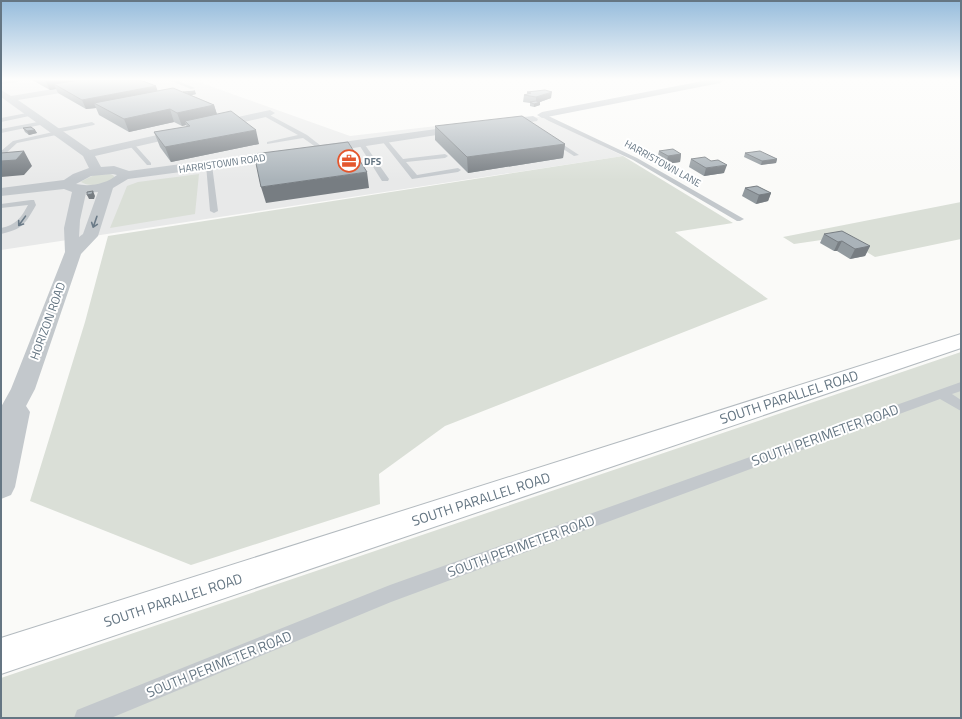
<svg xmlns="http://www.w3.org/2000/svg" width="962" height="719" font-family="'Titillium Web',sans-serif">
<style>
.built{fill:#e8e9e9}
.green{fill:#dadfd7}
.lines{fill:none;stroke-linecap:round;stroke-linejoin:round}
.secondary-casing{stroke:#b3babf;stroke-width:2}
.service{fill:#c3c8cc;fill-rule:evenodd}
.minor{fill:#c3c8cc;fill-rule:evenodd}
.secondary{fill:#fff;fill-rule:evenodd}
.wall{fill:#929a9f}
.shaded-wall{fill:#777d82}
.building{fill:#aab3b9;stroke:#777d82}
.oneway{stroke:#6a7a87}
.labels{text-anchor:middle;stroke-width:4;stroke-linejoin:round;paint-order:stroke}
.far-poi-label{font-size:10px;font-weight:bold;fill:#657683;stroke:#fff;text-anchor:start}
.far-street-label{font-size:10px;fill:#657683;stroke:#fff}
.street-label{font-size:12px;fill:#657683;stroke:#fff}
.near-street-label{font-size:14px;fill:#657683;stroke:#fff}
</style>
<rect width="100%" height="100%" fill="#fafaf8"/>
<path class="built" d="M1 80H193L350 136 522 116 540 117 551 120 623 156 1 250Z"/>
<path class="green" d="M623 156 733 223 675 232 768 299 445 426 379 474 380 504 191 565 30 501 85 322 108 236Z
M110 174 113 175 115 178C106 184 90 188 81 182L82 181 94 175Z
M199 174 195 214 110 228 127 186 138 182Z
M961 202V239L875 257 842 237 794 244 783 237Z
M961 352V718H1V678Z"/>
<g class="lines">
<g class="secondary-casing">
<path id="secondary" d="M961 334V348L1 674V638Z"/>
</g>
<path class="service" d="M18 80V82L1 84V82Z
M169 80H175L195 88 191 89Z
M32 112 35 114 34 115 1 122V118Z
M264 112 307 135 325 149 320 150 303 138 267 144V142L298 135 262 115 261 114Z
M542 113 637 158 744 219 740 221H737L633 160 549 121 540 116 539 115Z
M43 121 45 122V124L1 133V129Z
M92 122 95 124 94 125 61 132V134L17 143 4 155 1 156V151L13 141 53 132 52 131 55 129Z
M384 138 386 139 403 159 445 154 448 156 445 158 406 162 417 175 458 168 461 170 458 172 412 179 382 141 381 140Z
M549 138H553L579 155 574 156 549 140Z
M359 142H363L389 179 388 181H382L358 143Z
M130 144H134L151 163V165H147L130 146Z
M209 163 212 165 218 211 214 213 210 211 206 165Z
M31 200H34L36 205C25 224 23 229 1 234V228C16 225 21 218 28 205L1 208V204Z
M961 382V391L952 394 961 400V411L940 399 391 602 111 718H74L77 710 390 585Z"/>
<path class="minor" d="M107 80H125L121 83 18 100 90 150 270 110 275 113 270 116 95 156 101 167 114 166 129 171 285 150 289 151 291 154 289 157 285 158 128 179 113 188 98 236 81 254 35 389 26 406 30 412 15 487 11 495 1 499V407L11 389 65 252 64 228 72 192 64 189 1 196V188L64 180 73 174 89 168 83 156 1 97V90L11 96ZM113 174 117 175C106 184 90 187 76 184L91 176ZM98 192 83 234 79 237 80 220 86 193Z
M708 80H724L720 83 542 118 537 115 542 112Z
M533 116 538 119 537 121 499 127 494 124 499 121Z
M465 125 470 128 469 130 321 153 317 151 315 149 317 147 321 145Z"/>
<use href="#secondary" class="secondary"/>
</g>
<path class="wall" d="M32 80H140L157 91 183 92 196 94 191 95 214 105 217 114 259 144 171 162 160 147 154 132 187 127 186 125 182 126 174 122 129 132 99 115 96 108 86 109 58 93 56 89 50 90Z
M527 92 551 98 540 102V105L534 107 530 106V103L523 102 524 95 527 94Z
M435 126 565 144 563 158 468 173 435 140Z
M23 128 35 130 37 133 29 135 25 132Z
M659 151 681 154 680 162 666 164 657 159Z
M745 153 777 159 776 163 761 165 744 157Z
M691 159 724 173 704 176 689 167Z
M745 188 771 193 768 201 756 204 742 196Z
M824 234 870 246 865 256 850 259 837 251H834L820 243Z"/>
<path class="shaded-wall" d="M45 80H112L54 84 56 89 50 90Z
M156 86 159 95 94 103 96 108 86 109 82 100Z
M195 91 196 94 188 96 187 93Z
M552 92 551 98 540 102V105L534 107V104L536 103V97Z
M214 105 218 118 185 121 186 125 182 126 177 113Z
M170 109 174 122 129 132 124 119Z
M35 130 37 133 29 135 27 131Z
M256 130 259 144 171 162 165 147Z
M565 144 563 158 468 173 467 157Z
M24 151 32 166 24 175 1 177V161Z
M681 154 680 162 666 164 668 156Z
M777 159 776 163 761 165 762 161Z
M727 165 724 173 704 176 706 168Z
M367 172 369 188 266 203 261 187Z
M93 191 95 196 94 199H89L87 195Z
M771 193 768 201 756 204 759 195Z
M842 241 837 251H834L838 242Z
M870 246 865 256 850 259 855 249Z"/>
<path class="building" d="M80 80H140L156 86 82 100 54 84Z
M173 88 214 105 177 113 170 109 124 119 94 103Z
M545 90 552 92 536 97 524 95 531 93 527 92Z
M195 91 187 93 183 92Z
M536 101 540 102 534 104 530 102Z
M231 111 256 130 165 147 154 132 190 126 185 121Z
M522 116 565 144 467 157 435 126Z
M31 127 35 130 27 131 23 128Z
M348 142 367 172 261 187 254 154Z
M673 149 681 154 668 156 659 151Z
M24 151 16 160 1 161V153Z
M760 151 777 159 762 161 745 153Z
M705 157 711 161 718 160 727 165 706 168 691 159Z
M757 186 771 193 759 195 745 188Z
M93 191 92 194 87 195V192Z
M842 231 870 246 855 249 842 241 838 242 824 234Z"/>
<defs><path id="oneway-shaft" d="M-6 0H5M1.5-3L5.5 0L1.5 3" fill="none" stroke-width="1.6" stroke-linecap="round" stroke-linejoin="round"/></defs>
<g class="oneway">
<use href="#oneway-shaft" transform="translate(22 221) rotate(126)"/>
<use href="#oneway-shaft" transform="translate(95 222) rotate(109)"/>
</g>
<linearGradient id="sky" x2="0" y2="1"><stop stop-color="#96bcdc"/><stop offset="0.44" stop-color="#fdfdfc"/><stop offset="1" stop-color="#fdfdfc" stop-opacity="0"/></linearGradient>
<rect width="962" height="180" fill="url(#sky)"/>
<defs>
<g id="office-ring" transform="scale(1.15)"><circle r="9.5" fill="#fff" stroke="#e4572e" stroke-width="1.5"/><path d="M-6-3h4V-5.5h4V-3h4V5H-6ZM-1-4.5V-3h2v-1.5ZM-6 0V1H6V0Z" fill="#e4572e"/></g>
</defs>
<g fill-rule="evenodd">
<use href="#office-ring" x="349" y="161"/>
</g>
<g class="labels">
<g class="far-poi-label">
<text x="364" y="165">DFS</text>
</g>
<g class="far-street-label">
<text transform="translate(222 163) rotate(-8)" y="4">HARRISTOWN ROAD</text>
<text transform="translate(663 163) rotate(29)" y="4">HARRISTOWN LANE</text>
</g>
<g class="street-label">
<text transform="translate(48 321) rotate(-70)" y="4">HORIZON ROAD</text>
</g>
<g class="near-street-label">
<text transform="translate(789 397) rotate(-18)" y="5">SOUTH PARALLEL ROAD</text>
<text transform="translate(825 435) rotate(-20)" y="5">SOUTH PERIMETER ROAD</text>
<text transform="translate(481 499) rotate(-18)" y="5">SOUTH PARALLEL ROAD</text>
<text transform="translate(521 546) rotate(-20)" y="5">SOUTH PERIMETER ROAD</text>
<text transform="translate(173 600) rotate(-18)" y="5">SOUTH PARALLEL ROAD</text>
<text transform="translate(219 664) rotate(-22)" y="5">SOUTH PERIMETER ROAD</text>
</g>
</g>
<rect width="962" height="719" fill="none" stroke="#657683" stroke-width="4"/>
</svg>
